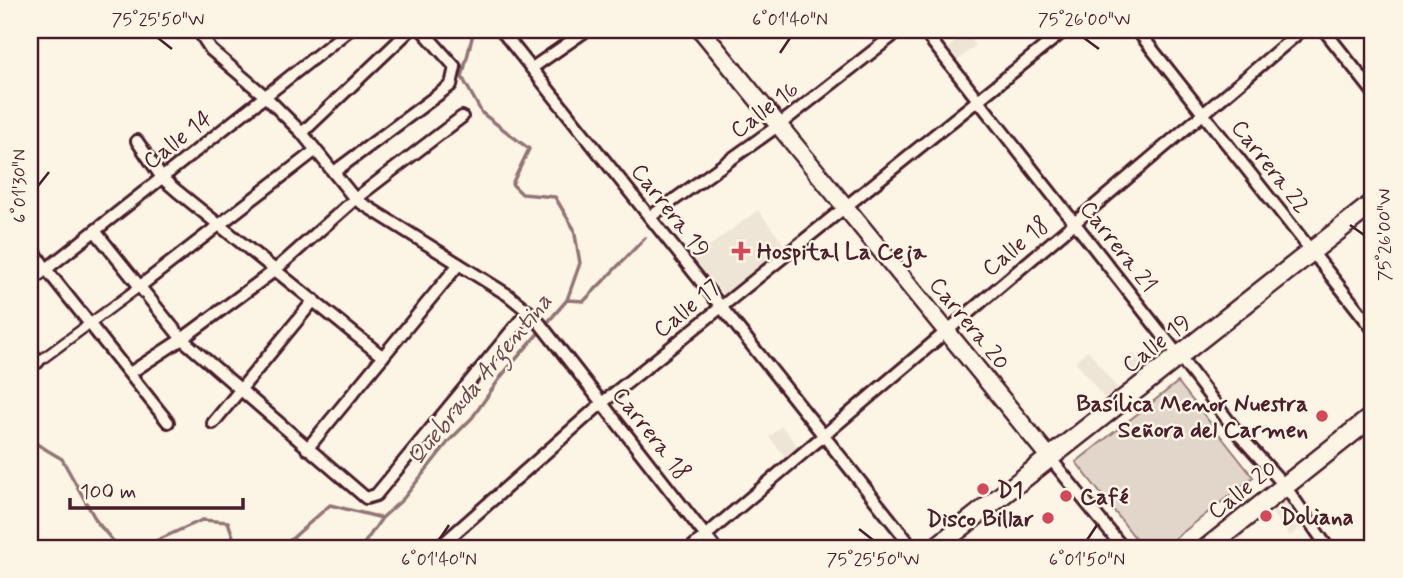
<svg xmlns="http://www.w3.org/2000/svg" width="1403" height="578" font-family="Mynerve,sans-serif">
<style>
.built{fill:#eee5d7}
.green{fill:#e2d5ca;stroke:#967a7a;stroke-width:2}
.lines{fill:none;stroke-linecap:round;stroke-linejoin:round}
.stream{stroke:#917474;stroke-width:3.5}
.pedestrian-casing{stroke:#4a1f2b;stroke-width:13}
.minor-casing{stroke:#4a1f2b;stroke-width:16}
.secondary-casing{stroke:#4a1f2b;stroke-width:21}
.primary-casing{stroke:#4a1f2b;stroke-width:23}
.pedestrian{stroke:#fcf5e5;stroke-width:8}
.minor{stroke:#fcf5e5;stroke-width:10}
.secondary{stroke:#fcf5e5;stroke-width:16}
.primary{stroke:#fcf5e5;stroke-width:18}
.ticks{fill:none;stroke:#4a1f2b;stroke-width:2.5}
.poi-dot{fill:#d1495b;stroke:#fcf5e5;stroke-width:2.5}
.labels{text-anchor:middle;stroke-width:5;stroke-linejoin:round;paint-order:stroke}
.street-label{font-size:23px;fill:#4a1f2b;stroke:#fcf5e5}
.poi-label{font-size:23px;font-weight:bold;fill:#4a1f2b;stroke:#fcf5e5;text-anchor:start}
.water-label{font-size:24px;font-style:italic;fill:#6d4950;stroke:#fcf5e5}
.neatline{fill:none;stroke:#4a1f2b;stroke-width:2.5}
.ticks-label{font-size:18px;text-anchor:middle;fill:#4a1f2b}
</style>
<rect width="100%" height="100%" fill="#fcf5e5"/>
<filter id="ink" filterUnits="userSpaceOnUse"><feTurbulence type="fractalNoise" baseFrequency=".0143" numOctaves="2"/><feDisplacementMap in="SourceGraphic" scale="14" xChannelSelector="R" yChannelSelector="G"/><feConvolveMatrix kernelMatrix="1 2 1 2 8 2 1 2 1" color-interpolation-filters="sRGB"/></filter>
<g filter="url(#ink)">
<path class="built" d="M966 33 976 45 958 60 948 48Z
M758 210 785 246 724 295 693 258Z
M1088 350 1120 392 1107 402 1075 361Z
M1150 352 1158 363 1135 381 1121 363 1133 353 1140 361Z
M782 426 803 453 791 464 769 437Z
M1283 499H1287L1306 523 1290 536 1269 509Z"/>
<path class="green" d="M1178 382 1253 477 1163 548H1143L1076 462Z"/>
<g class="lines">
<path class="stream" d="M567 300 584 301 645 238
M30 440 62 459 97 522 119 548
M382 518 403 499 449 441 472 418 503 374 567 300 580 263 574 229 555 197 522 194 512 184 529 149 482 113 462 77 474 30
M140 548 202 520 228 522 237 548
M289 548 287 543 330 505 382 518 361 548"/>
<g class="pedestrian-casing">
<path id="pedestrian" d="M38 362 139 287"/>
</g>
<g class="minor-casing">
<path id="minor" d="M198 30 211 50 265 96 302 133 355 199 508 295 534 316 715 548
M501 30 913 548
M923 30 1179 356 1240 436 1285 486 1328 548
M1137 30 1373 329
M1324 30 1373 92
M532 68 587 30
M302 133 410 30
M137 141 162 178 177 191 383 357
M334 172 451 85 455 67 422 30
M650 217 779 125 900 30
M95 231 182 339 366 498 376 495 528 311
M30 245 46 269 168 422
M30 282 349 30
M139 287 316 150
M30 350 38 362
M130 373 182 339 274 271 355 199 462 117
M213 423 314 300
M307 449 459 264
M1050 458 1123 548
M438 548 602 403 1065 30
M691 548 1302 30"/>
</g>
<g class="secondary-casing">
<path id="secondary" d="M701 30 1050 458"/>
</g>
<g class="primary-casing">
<path id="primary" d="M935 548 1373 203
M1207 548 1373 416"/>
</g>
<use href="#pedestrian" class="pedestrian"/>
<use href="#minor" class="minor"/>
<use href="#secondary" class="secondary"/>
<use href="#primary" class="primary"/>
</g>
</g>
<path class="ticks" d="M158 38 172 49M1084 38 1099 49M780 53 790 38M38 186 49 172M1350 225 1364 235M859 529 873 540M439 540 449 525M1087 540 1097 525"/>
<g class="poi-dot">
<path d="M737.5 240.5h7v7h7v7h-7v7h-7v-7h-7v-7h7z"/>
<circle cx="1322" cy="416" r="7"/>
<circle cx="983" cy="489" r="7"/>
<circle cx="1066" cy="496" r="7"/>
<circle cx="1266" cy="516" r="7"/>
<circle cx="1048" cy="518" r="7"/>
</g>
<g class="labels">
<g class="street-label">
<text transform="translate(764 109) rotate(-37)" y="8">Calle 16</text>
<text transform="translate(177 139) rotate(-38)" y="8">Calle 14</text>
<text transform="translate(1271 166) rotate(52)" y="8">Carrera 22</text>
<text transform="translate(671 210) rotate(52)" y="8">Carrera 19</text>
<text transform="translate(1015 246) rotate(-40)" y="8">Calle 18</text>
<text transform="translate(1119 246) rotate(52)" y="8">Carrera 21</text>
<text transform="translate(686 308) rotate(-39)" y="8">Calle 17</text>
<text transform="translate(970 323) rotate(51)" y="8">Carrera 20</text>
<text transform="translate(1156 343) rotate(-38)" y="8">Calle 19</text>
<text transform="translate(652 433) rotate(52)" y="8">Carrera 18</text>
<text transform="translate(1242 489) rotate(-38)" y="8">Calle 20</text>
</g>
<g class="poi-label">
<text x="757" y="259">Hospital La Ceja</text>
<text x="1308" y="411" text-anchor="end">Basílica Menor Nuestra<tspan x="1308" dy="26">Señora del Carmen</tspan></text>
<text x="997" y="497">D1</text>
<text x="1080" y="504">Café</text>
<text x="1280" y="524">Doliana</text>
<text x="1034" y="526" text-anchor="end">Disco Billar</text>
</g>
<g class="water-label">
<text transform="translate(479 379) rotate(-51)" y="8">Quebrada Argentina</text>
</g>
</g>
<rect width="1403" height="578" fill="none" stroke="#fcf5e5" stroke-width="77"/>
<path d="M70 498v10h173v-10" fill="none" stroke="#4a1f2b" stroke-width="3.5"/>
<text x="80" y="498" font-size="21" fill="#4a1f2b" stroke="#fcf5e5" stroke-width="5" paint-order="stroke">100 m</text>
<rect x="38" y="38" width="1326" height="502" class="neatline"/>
<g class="ticks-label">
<text x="158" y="25">75°25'50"W</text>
<text x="790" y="25">6°01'40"N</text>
<text x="1084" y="25">75°26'00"W</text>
<text transform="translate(19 186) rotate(-90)" y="6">6°01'30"N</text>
<text transform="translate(1384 235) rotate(-90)" y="6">75°26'00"W</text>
<text x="439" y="565">6°01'40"N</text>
<text x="873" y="565">75°25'50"W</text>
<text x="1087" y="565">6°01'50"N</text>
</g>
</svg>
